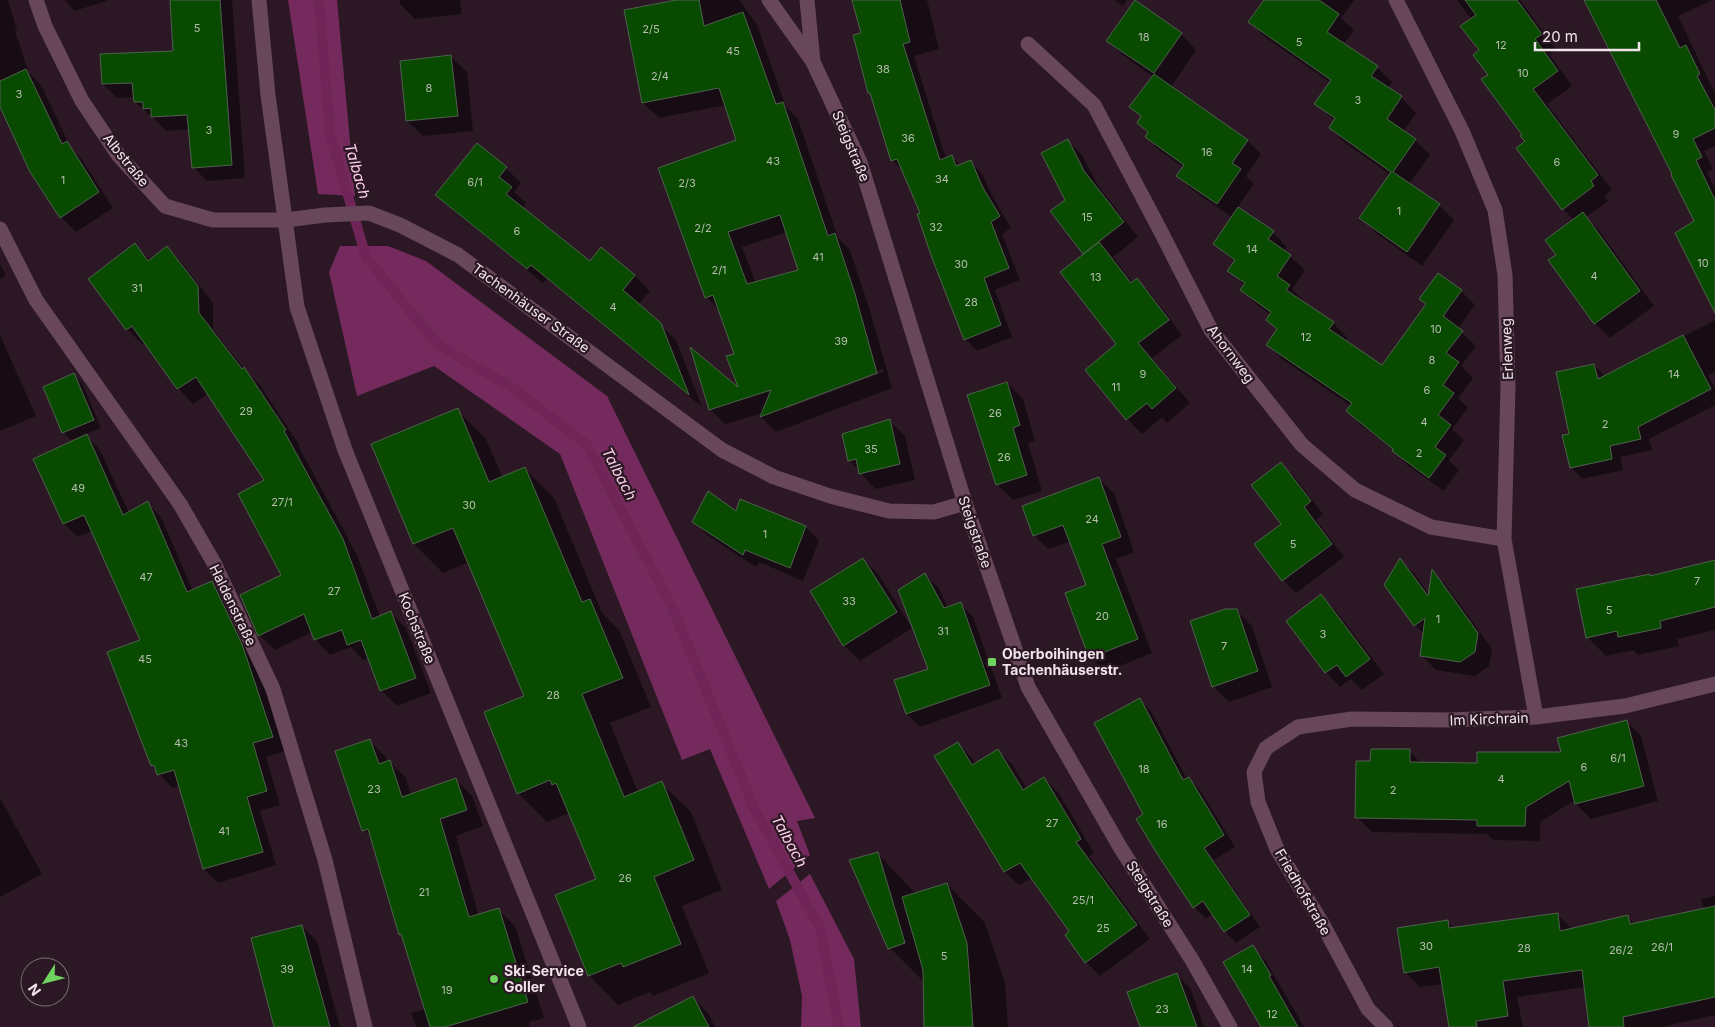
<svg xmlns="http://www.w3.org/2000/svg" width="1715" height="1027" font-family="Inter,sans-serif">
<style>
.forest{fill:#742a5c}
.shadow{fill:#0007;fill-rule:evenodd}
.lines{fill:none;stroke-linecap:round;stroke-linejoin:round}
.stream{stroke:#6f2557;stroke-width:10}
.building{fill:#084b00;stroke:#50614e;fill-rule:evenodd}
.minor{stroke:#68475b;stroke-width:15}
.tertiary{stroke:#68475b;stroke-width:15}
.poi-dot{fill:#6fd360;stroke:#2b1824;stroke-width:2}
.labels{text-anchor:middle;stroke-width:4.5;stroke-linejoin:round;paint-order:stroke}
.number-label{font-size:11px;fill:#b7beb0}
.street-label{font-size:14px;fill:#f1e4eb;stroke:#2b1824}
.poi-label{font-size:14px;font-weight:bold;fill:#f1e4eb;stroke:#2b1824;text-anchor:start}
.water-label{font-size:15px;font-style:italic;fill:#fccfe9;stroke:#2b1824}
</style>
<rect width="100%" height="100%" fill="#2b1824"/>
<path class="forest" d="M288 0H337L355 196 318 194Z
M340 246H388L426 261 607 396 815 818 797 821 810 855 769 889 710 749 682 760 560 454 434 366 357 396 329 272Z
M810 874 854 959 861 1027H801L802 996 790 940 776 901Z"/>
<path class="shadow" d="M0 0H8L17 30 15 31 29 73 41 85 71 148 81 158 113 208 76 232 61 217 0 104Z
M65 0H107V1L74 11Z
M174 0H232L245 178 207 181 193 167 189 129 167 131 135 102V97L117 98 103 84 175 52Z
M400 0H460L462 14 415 19 400 4Z
M683 0H739L757 25 786 107 798 119 838 238 850 250 870 311 892 388 776 432 761 417 763 413 725 424 710 409 740 391 736 354 720 311 707 297 738 140 726 105 659 118 643 103ZM787 232 799 271 756 283 742 247ZM883 369 884 372 786 409V406Z
M854 0H927L939 49 914 56 946 159 952 157 961 166 971 162 982 174 995 201 1011 228 1002 234 1020 280 995 290 1012 337 977 351 965 339 921 214 903 171 892 160 872 95 869 93 863 34Z
M1114 0H1127L1123 6Z
M1265 0H1354L1341 18 1354 30 1344 44 1377 67 1392 82 1388 88 1401 97 1416 113 1403 132 1415 140 1430 155 1409 184 1439 205 1454 220 1422 266 1376 233 1361 217 1391 175 1345 143 1330 128 1335 121 1316 104 1331 83 1265 37 1250 22Z
M1457 0H1520L1556 49 1549 54 1572 86 1547 104 1612 190 1604 196 1608 201 1586 217 1598 229 1654 306 1610 338 1595 323 1557 255 1574 220 1563 209 1489 75 1472 20Z
M1585 0H1713L1678 16 1715 94V146L1704 151 1713 169 1707 172 1715 190V310L1696 222 1674 175Z
M1181 34 1196 50 1171 87 1248 141 1261 154 1246 176 1254 184 1237 208 1273 232 1287 247 1284 251 1305 270 1292 289 1303 300 1302 302 1333 323 1347 337 1345 341 1382 367 1461 291 1475 305 1458 329 1476 346 1461 366 1473 378 1458 398 1468 408 1452 429 1464 440 1449 460 1459 470 1444 491 1407 465 1394 450 1361 425 1347 411 1351 406 1282 359 1268 345 1278 331 1267 320 1271 315 1256 304 1242 290 1245 286 1229 271 1235 262 1215 244 1233 218 1191 189 1178 176 1183 167 1160 151 1146 137 1149 134 1138 123 1142 118 1131 107 1153 77 1124 56 1108 41Z
M451 57 467 72 473 131 423 136 407 121Z
M1068 140 1082 155 1099 187 1138 237 1113 257 1133 283 1137 280 1151 294 1182 335 1152 358 1190 403 1167 423 1162 417 1142 434 1127 419 1087 370 1117 344 1085 254 1052 212 1067 200Z
M506 168 521 183 514 192 526 203 522 209 590 263 601 249 635 276 650 291 638 305 676 340 702 407 547 279 543 283 452 210 437 195Z
M135 245 150 260 167 247 182 263 213 303V329L244 369 259 384 300 446 299 447 357 555 380 617 391 613 406 628 431 693 397 706 381 690 369 658 363 660 351 647 330 655 315 639 312 632 275 650 259 635 283 576 266 480 209 393 193 404 178 388 145 343 143 345 127 329 90 279Z
M0 264 6 276 0 279Z
M1715 320V372L1708 375 1715 388V405L1649 439 1652 450 1620 457 1623 470 1582 479 1571 467 1570 435 1594 365 1606 377Z
M0 335 36 416 0 431Z
M74 375 82 383 101 428 71 440 63 432Z
M1007 383 1023 399 1035 441 1028 443 1042 491 1013 500 997 484Z
M457 410 486 439 503 478 525 469 554 498 602 613 619 630 651 707 610 723 638 792 661 783 691 812 722 890 682 906 709 973 653 996 650 992 618 1005 589 975 597 879 570 813 547 822 518 793 526 697 469 562 443 573 414 544 373 445Z
M889 420 905 436 915 480 875 489 849 460Z
M87 436 100 450 129 513 147 503 161 517 193 591 212 582 226 596 255 659 286 751 266 757 280 805 260 811 276 865 218 883 204 869 180 786 172 788 152 765 141 640 92 531 78 537 64 524 35 460Z
M1281 463 1294 476 1323 514 1316 520 1344 557 1296 593 1283 580 1256 545 1282 525Z
M1099 479 1114 493 1134 552 1116 559 1152 653 1105 672 1090 657 1087 586 1071 541 1048 549 1034 535Z
M741 501 806 527 819 541 803 581 759 562 756 567 707 535 693 521 736 513Z
M863 559 879 575 912 628 860 661 844 645Z
M1400 560 1414 573 1429 595 1432 572 1446 585 1492 649 1489 666 1475 676 1436 670 1421 655 1424 634 1415 625Z
M1715 562V630L1677 639 1679 646 1638 655 1633 650 1606 656 1587 637 1649 575 1651 577Z
M925 575 938 587 948 608 960 604 973 617 1002 698 920 727 907 714 896 681 929 669Z
M1321 596 1336 611 1384 674 1362 690 1351 679 1340 687 1326 672Z
M1236 610 1252 626 1272 687 1229 702 1213 686Z
M1140 700 1151 711 1187 779 1189 778 1200 790 1235 847 1214 860 1260 927 1236 943 1225 931 1213 914 1206 919 1194 907 1157 851 1145 814Z
M1626 721 1641 736 1658 801 1591 819 1576 804 1575 800 1540 822V841L1493 840 1487 834 1372 832 1357 817 1372 762 1409 751 1422 764H1478L1563 753Z
M370 741 386 757 388 762 389 761 406 778 411 795 456 780 472 796 483 826 456 836 479 916 499 910 515 926 544 1018 529 1022 530 1027H416L411 1013 425 1009 403 937 400 934 372 838 364 830Z
M958 743 971 757 976 764 998 751 1012 764 1027 789 1044 779 1058 792 1094 853 1089 856 1150 939 1100 976 1086 962 1066 935 1071 931 1032 878 1019 885 1005 872 935 757Z
M0 798 42 874 0 897Z
M877 853 916 894 947 884 985 923 1005 983 1008 1027H925V983L890 948Z
M1715 896V1015L1661 1027H1590L1585 987 1517 997 1523 1027H1450L1443 984 1420 987 1405 972 1447 922 1454 928 1557 914 1572 929 1628 917 1635 924 1704 910 1701 899Z
M302 926 317 941 340 1027H298Z
M1252 947 1266 961 1304 1027H1263Z
M1177 975 1190 988 1204 1027H1141Z
M693 998 708 1013 715 1027H636Z"/>
<g class="lines">
<path class="stream" d="M319 0 330 134 366 257 438 345 513 388 587 445 673 609 754 808 820 928 839 1027"/>
</g>
<path class="building" d="M170 0H220L232 165 192 168 187 115 151 117V108L143 109V102H134L132 83 102 84 100 54 173 51Z
M676 0H699L704 26 743 12 776 104 783 102 828 236 835 233 855 294 877 373 760 417 771 390 709 410 690 347 738 387 726 356 734 354 713 295 705 298 658 168 736 140 719 88 642 103 624 10ZM780 215 798 270 747 284 728 232Z
M852 0H900L910 42 903 44 940 160 952 155 956 166 971 160 983 188 1000 216 991 222 1009 268 984 278 1001 325 964 340 932 258 917 214 920 213 897 159 891 161 870 93H868L853 35 861 33Z
M1135 0 1182 33 1154 73 1106 41Z
M1264 0H1319L1339 14 1327 32 1378 66 1371 76 1402 96 1387 119 1416 139 1393 172 1440 204 1407 252 1359 218 1391 172 1329 128 1335 118 1314 104 1331 80 1248 22Z
M1465 0H1517L1542 34 1535 39 1558 71 1533 89 1598 175 1591 181 1594 186 1562 210 1516 148 1525 141 1520 136 1522 135 1481 79 1488 75 1473 55 1479 50 1460 26 1476 15Z
M1584 0H1656L1680 48 1686 45 1700 74 1697 76 1715 110V128L1693 139 1702 157 1696 160 1715 200V313L1675 233 1694 221 1671 175 1672 174Z
M451 55 458 116 406 121 400 61Z
M26 69 62 144 67 141 99 192 60 218 30 172 0 107V81Z
M1154 74 1248 140 1232 163 1241 169 1217 204 1176 176 1184 165 1145 137 1148 132 1137 123 1141 116 1129 107Z
M1068 139 1084 171 1124 222 1083 254 1050 211 1065 200 1041 153Z
M477 143 507 167 499 177 512 187 506 194 590 261 601 247 635 275 623 290 661 323 689 395 531 265 527 269 435 195Z
M1238 207 1274 231 1268 239 1291 255 1277 276 1290 285 1286 290 1334 322 1329 329 1382 365 1426 304 1419 299 1438 273 1462 290 1443 316 1463 331 1446 353 1459 362 1443 385 1454 393 1438 415 1451 425 1435 447 1446 455 1429 478 1392 451 1393 449 1346 411 1352 403 1266 345 1277 329 1266 320 1271 312 1240 290 1245 283 1227 271 1235 260 1213 244Z
M1583 212 1640 291 1594 324 1548 260 1556 255 1545 240Z
M1099 242 1131 283 1137 278 1169 320 1138 343 1176 388 1152 409 1147 403 1126 420 1085 370 1116 344 1060 272Z
M135 243 148 261 167 246 198 286 199 313 242 369 244 367 286 430 284 431 343 539 372 619 391 611 416 678 380 691 361 640 347 645 342 630 314 640 304 614 258 636 240 595 281 575 238 494 264 480 196 377 177 389 132 326 126 330 88 279Z
M1683 335 1711 389 1638 427 1641 439 1610 446 1612 459 1570 468 1562 435 1569 434 1556 372 1594 364 1598 379Z
M74 373 94 420 62 433 43 387Z
M1007 382 1020 425 1013 428 1027 475 996 485 967 395Z
M458 408 489 482 525 467 582 602 590 599 623 678 582 694 624 797 662 781 694 860 654 877 681 944 623 967 621 963 588 976 555 895 596 879 556 783 552 785 550 780 517 794 484 712 524 696 453 528 413 544 371 444Z
M890 419 900 464 859 474 856 459 848 461 842 434Z
M87 434 123 515 148 501 187 592 212 581 242 644 273 737 253 743 267 791 247 797 263 852 203 869 174 770 157 775 154 765 151 766 107 652 140 640 84 515 63 524 33 459Z
M1281 462 1311 501 1304 507 1332 544 1282 581 1254 544 1281 524 1251 485Z
M1099 477 1121 537 1102 544 1138 639 1089 658 1065 593 1086 585 1063 525 1033 536 1022 506Z
M708 491 736 511 740 499 806 526 790 568 745 550 743 555 692 522Z
M863 558 897 612 843 646 810 591Z
M1400 558 1428 596 1432 569 1478 633 1475 652 1460 662 1420 656 1425 618 1414 626 1384 585Z
M1715 560V607L1660 621 1661 628 1618 637 1617 631 1586 638 1576 589 1650 574V576Z
M925 573 944 608 961 602 990 685 906 714 894 680 928 669 898 590Z
M1321 594 1370 659 1346 677 1337 665 1325 673 1286 621Z
M1225 609H1237L1258 671 1212 687 1190 621Z
M1140 698 1183 780 1189 777 1224 835 1204 848 1250 915 1224 932 1203 901 1193 908 1156 852 1136 819 1143 814 1094 723Z
M1627 720 1644 786 1575 804 1569 781 1526 807 1525 826H1477V820L1355 818 1356 761H1370L1371 749H1410V762L1477 763V752H1561L1557 738Z
M370 739 379 764 390 760 402 797 456 778 467 810 440 819 469 917 499 908 528 1002 445 1027H430L401 934 399 935 368 829 362 831 335 751Z
M958 742 972 765 998 749 1023 790 1044 777 1081 839 1076 842 1137 925 1085 963 1065 935 1069 931 1020 863 1004 872 934 756Z
M878 852 905 943 888 949 849 860Z
M947 883 967 943 973 1027H924L923 970 902 897Z
M1715 906V997L1623 1017 1624 1027H1589L1582 970 1503 981 1508 1016 1476 1021 1477 1027H1449L1439 967 1404 973 1397 928 1448 920 1449 928 1558 913 1560 931 1628 915 1630 924Z
M302 925 330 1027H274L251 938Z
M1253 945 1271 975 1269 976 1298 1027H1261L1223 962Z
M1177 973 1197 1027H1140L1127 992Z
M693 996 709 1027H633Z"/>
<g class="lines">
<path class="minor" d="M36 0 45 26 82 101 119 156 165 206 213 220H286L325 215 369 213 400 225 458 255 722 450 774 477 830 496 889 511 934 512 965 503
M259 0 268 95 297 307 345 450 579 1027
M807 0 813 62
M1396 0 1462 131 1495 210 1505 275 1508 386 1504 539 1536 717
M1028 44 1094 105 1159 228 1211 330 1302 445 1355 490 1431 527 1504 539
M0 229 36 300 180 504 214 563 273 689 325 860 365 1027
M1386 1027 1368 1009 1323 925 1277 849 1258 802 1254 772 1266 748 1298 727 1352 719 1449 720 1536 717 1625 706 1715 684"/>
<path class="tertiary" d="M769 0 813 62 860 162 965 503 1028 687 1120 847 1192 960 1230 1027"/>
</g>
<g class="poi-dot">
<rect x="987" y="657" width="10" height="10" rx="2.5"/>
<circle cx="494" cy="979" r="5"/>
</g>
<g class="labels">
<g class="number-label">
<text x="197" y="32">5</text>
<text x="651" y="33">2/5</text>
<text x="1144" y="41">18</text>
<text x="1299" y="46">5</text>
<text x="1501" y="49">12</text>
<text x="733" y="55">45</text>
<text x="883" y="73">38</text>
<text x="1523" y="77">10</text>
<text x="660" y="80">2/4</text>
<text x="429" y="92">8</text>
<text x="19" y="98">3</text>
<text x="1358" y="104">3</text>
<text x="209" y="134">3</text>
<text x="1676" y="138">9</text>
<text x="908" y="142">36</text>
<text x="1207" y="156">16</text>
<text x="773" y="165">43</text>
<text x="1557" y="166">6</text>
<text x="942" y="183">34</text>
<text x="63" y="184">1</text>
<text x="475" y="186">6/1</text>
<text x="687" y="187">2/3</text>
<text x="1399" y="215">1</text>
<text x="1087" y="221">15</text>
<text x="936" y="231">32</text>
<text x="703" y="232">2/2</text>
<text x="517" y="235">6</text>
<text x="1252" y="253">14</text>
<text x="818" y="261">41</text>
<text x="1703" y="267">10</text>
<text x="961" y="268">30</text>
<text x="719" y="274">2/1</text>
<text x="1594" y="280">4</text>
<text x="1096" y="281">13</text>
<text x="137" y="292">31</text>
<text x="971" y="306">28</text>
<text x="613" y="311">4</text>
<text x="1436" y="333">10</text>
<text x="1306" y="341">12</text>
<text x="841" y="345">39</text>
<text x="1432" y="364">8</text>
<text x="1143" y="378">9</text>
<text x="1674" y="378">14</text>
<text x="1116" y="391">11</text>
<text x="1427" y="394">6</text>
<text x="246" y="415">29</text>
<text x="995" y="417">26</text>
<text x="1424" y="426">4</text>
<text x="1605" y="428">2</text>
<text x="871" y="453">35</text>
<text x="1419" y="457">2</text>
<text x="1004" y="461">26</text>
<text x="78" y="492">49</text>
<text x="282" y="506">27/1</text>
<text x="469" y="509">30</text>
<text x="1092" y="523">24</text>
<text x="765" y="538">1</text>
<text x="1293" y="548">5</text>
<text x="146" y="581">47</text>
<text x="1697" y="585">7</text>
<text x="334" y="595">27</text>
<text x="849" y="605">33</text>
<text x="1609" y="614">5</text>
<text x="1102" y="620">20</text>
<text x="1438" y="623">1</text>
<text x="943" y="635">31</text>
<text x="1323" y="638">3</text>
<text x="1224" y="650">7</text>
<text x="145" y="663">45</text>
<text x="553" y="699">28</text>
<text x="181" y="747">43</text>
<text x="1618" y="762">6/1</text>
<text x="1584" y="771">6</text>
<text x="1144" y="773">18</text>
<text x="1501" y="783">4</text>
<text x="374" y="793">23</text>
<text x="1393" y="794">2</text>
<text x="1052" y="827">27</text>
<text x="1162" y="828">16</text>
<text x="224" y="835">41</text>
<text x="625" y="882">26</text>
<text x="424" y="896">21</text>
<text x="1083" y="904">25/1</text>
<text x="1103" y="932">25</text>
<text x="1426" y="950">30</text>
<text x="1662" y="951">26/1</text>
<text x="1524" y="952">28</text>
<text x="1621" y="954">26/2</text>
<text x="944" y="960">5</text>
<text x="287" y="973">39</text>
<text x="1247" y="973">14</text>
<text x="447" y="994">19</text>
<text x="1162" y="1013">23</text>
<text x="1272" y="1018">12</text>
</g>
<g class="street-label">
<text transform="translate(851 146) rotate(67)" y="5">Steigstraße</text>
<text transform="translate(126 160) rotate(51)" y="5">Albstraße</text>
<text transform="translate(531 308) rotate(36)" y="5">Tachenhäuser Straße</text>
<text transform="translate(1507 349) rotate(-92)" y="5">Erlenweg</text>
<text transform="translate(1231 354) rotate(53)" y="5">Ahornweg</text>
<text transform="translate(975 532) rotate(71)" y="5">Steigstraße</text>
<text transform="translate(233 605) rotate(64)" y="5">Haldenstraße</text>
<text transform="translate(417 628) rotate(68)" y="5">Kochstraße</text>
<text transform="translate(1489 719) rotate(-2)" y="5">Im Kirchrain</text>
<text transform="translate(1303 892) rotate(60)" y="5">Friedhofstraße</text>
<text transform="translate(1150 894) rotate(58)" y="5">Steigstraße</text>
</g>
<g class="poi-label">
<text x="1002" y="659">Oberboihingen<tspan x="1002" dy="16">Tachenhäuserstr.</tspan></text>
<text x="504" y="976">Ski-Service<tspan x="504" dy="16">Goller</tspan></text>
</g>
<g class="water-label">
<text transform="translate(357 171) rotate(74)" y="5">Talbach</text>
<text transform="translate(619 474) rotate(62)" y="5">Talbach</text>
<text transform="translate(789 841) rotate(61)" y="5">Talbach</text>
</g>
</g>
<g transform="translate(45 982) rotate(234)"><circle r="24" fill="#2b1824" stroke="#7a6a74"/>
<path d="M0-4L9 19L0 12L-9 19Z" fill="#6fd360"/>
<text y="-8" font-size="14" font-weight="bold" text-anchor="middle" fill="#f1e4eb">N</text>
</g>
<path d="M1535 42v8h104v-8" fill="none" stroke="#f1e4eb" stroke-width="2.5"/>
<text x="1542" y="42" font-size="15" fill="#f1e4eb" stroke="#2b1824" stroke-width="4" paint-order="stroke">20 m</text>
</svg>
